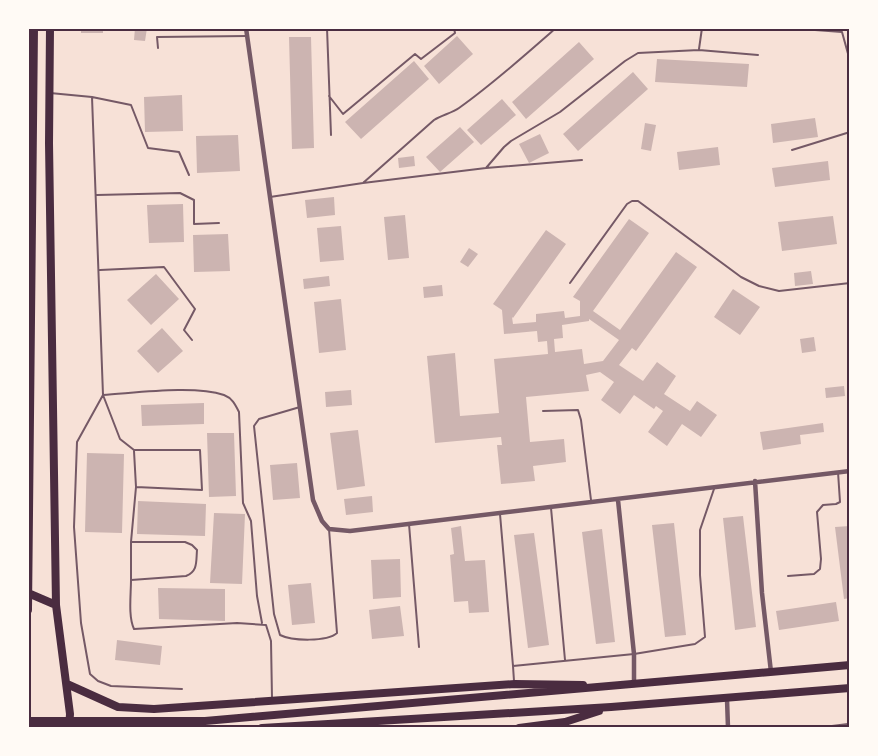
<svg xmlns="http://www.w3.org/2000/svg" width="878" height="756" font-family="Georgia,serif">
<style>
.building{fill:#ccb4b1;fill-rule:evenodd}
.lines{fill:none;stroke-linecap:round;stroke-linejoin:round}
.service{stroke:#755966;stroke-width:2}
.minor{stroke:#755966;stroke-width:4.5}
.primary{stroke:#4a2c40;stroke-width:8}
.neatline{fill:none;stroke:#4a2c40;stroke-width:2}
</style>
<rect width="100%" height="100%" fill="#f7e1d7"/>
<path class="building" d="M81 28H103V33H81Z
M135 28H147L145 41 134 40Z
M457 36 473 54 439 84 424 66Z
M289 37H311L314 148 292 149Z
M579 42 594 59 526 119 512 102Z
M657 59 749 64 747 87 655 82Z
M414 61 429 79 361 139 345 122Z
M633 72 648 89 578 151 563 134Z
M182 95 183 131 145 132 144 97Z
M502 99 516 115 481 145 467 130Z
M815 118 818 137 773 143 771 124Z
M645 123 656 125 651 151 641 149Z
M460 127 474 142 440 172 426 157Z
M540 134 549 153 529 163 519 144Z
M238 135 240 171 197 173 196 136Z
M718 147 720 165 679 170 677 152Z
M414 156 415 166 399 168 398 158Z
M828 161 830 180 775 187 772 168Z
M334 197 335 215 307 218 305 200Z
M183 204 184 242 149 243 147 205Z
M405 215 409 258 388 260 384 217Z
M833 216 837 244 782 251 778 222Z
M629 219 649 233 593 311 620 330 676 252 697 267 636 351 632 348 619 365 643 381 657 362 676 376 664 394 690 411 697 401 717 415 701 437 682 424 667 446 648 432 663 411 656 406 654 409 634 395 620 414 601 400 614 382 600 372 586 375 589 391 526 397 530 442 564 439 566 462 533 466 535 481 501 484 497 445H502L501 437 435 443 427 356 455 353 460 416 499 413 494 359 548 354 547 341 538 342 537 331 504 334 502 310 493 304 546 230 566 244 513 318 512 317 513 324 536 322V314L564 311 565 318 580 316V301L573 297ZM589 319 619 340 603 361 584 364 582 349 555 352 554 339 563 338 562 325 589 321Z
M341 226 344 260 320 262 317 228Z
M228 234 230 271 194 272 193 235Z
M469 248 478 254 468 267 460 262Z
M811 271 813 284 795 286 794 273Z
M156 274 179 299 151 325 127 300Z
M329 276 330 286 304 289 303 279Z
M442 285 443 296 424 298 423 287Z
M733 289 760 307 740 335 714 317Z
M341 299 346 350 319 353 314 302Z
M162 328 183 351 158 373 137 351Z
M814 337 816 351 802 353 800 339Z
M844 386 845 396 826 398 825 388Z
M351 390 352 405 326 407 325 392Z
M204 403V424L142 426 141 405Z
M823 423 824 432 800 435 801 444 763 450 760 432Z
M358 430 365 486 337 490 330 433Z
M207 433H234L236 496 209 497Z
M87 453 124 454 122 533 85 532Z
M297 463 300 498 273 500 270 465Z
M372 496 373 512 346 515 344 499Z
M138 501 206 504 205 536 137 534Z
M214 513 245 514 242 584 210 583Z
M743 516 756 627 735 630 723 518Z
M674 523 686 635 665 637 652 525Z
M461 526 465 561 485 560 489 612 469 613 468 601 454 602 450 555 454 554 451 528Z
M850 526V598L844 599 835 527Z
M602 529 615 642 596 644 582 532Z
M534 533 549 645 528 648 514 535Z
M400 559 401 597 373 599 371 560Z
M311 583 315 623 292 625 288 585Z
M158 588 225 589V621L159 619Z
M836 602 839 621 779 630 776 611Z
M400 606 404 636 372 639 369 610Z
M117 640 162 646 160 665 115 660Z"/>
<g class="lines">
<path class="service" d="M327 28 331 135
M788 28 842 32 850 61
M158 48 157 37 247 36
M699 49 702 28
M50 93 92 97 131 105 148 148 179 152 189 175
M329 96 343 114 415 54 421 59 455 33 454 28
M92 97 103 395 120 439 134 450H200L202 490 136 487 131 542H185L192 545 197 550C196 562 198 571 186 576L131 580V542
M792 150 850 132
M486 168 504 147 511 141 560 112 625 61 638 53 699 50 758 55
M363 183 486 168 582 160
M97 195 180 193 194 200V224L219 223
M270 197 363 183 434 120C442 115 452 113 459 108 493 84 524 56 556 28
M100 270 164 267 195 309 184 330 192 340
M570 283 627 204 632 201H638L741 277 759 286 779 291 850 283
M300 407 259 419 254 426 274 614 280 635C292 641 327 642 337 633L329 529
M543 411 578 410 581 420 591 500
M134 451 136 487
M551 508 565 660
M500 514 513 666 634 654 695 644 705 637 700 575V530L714 489
M409 524 419 647
M788 576 814 574 820 569 821 559 817 512 823 505 836 504 840 502 838 472
M131 580C131 595 128 616 134 629L237 623 266 625 271 641 272 698
M513 666 514 681
M182 689 111 686 98 681 90 674 81 623 74 527 77 442 103 395C136 393 194 385 224 395 232 398 235 404 239 412L243 503 251 521 257 596 262 623"/>
<path class="minor" d="M246 28 313 500 322 521 329 529 350 531 850 471
M755 481 762 593 771 672
M618 500 634 654V685
M727 699 728 728
M826 728 850 725"/>
<path class="primary" d="M50 28 49 143 56 605
M28 593 56 605 70 714 69 728
M28 610 34 28
M67 684 118 707 154 709 515 684 583 685
M28 721H205L850 665
M262 728 611 707 850 688
M519 728 565 722 599 711"/>
</g>
<rect width="878" height="756" fill="none" stroke="#fffaf5" stroke-width="60"/>
<rect x="30" y="30" width="818" height="696" class="neatline"/>
</svg>
